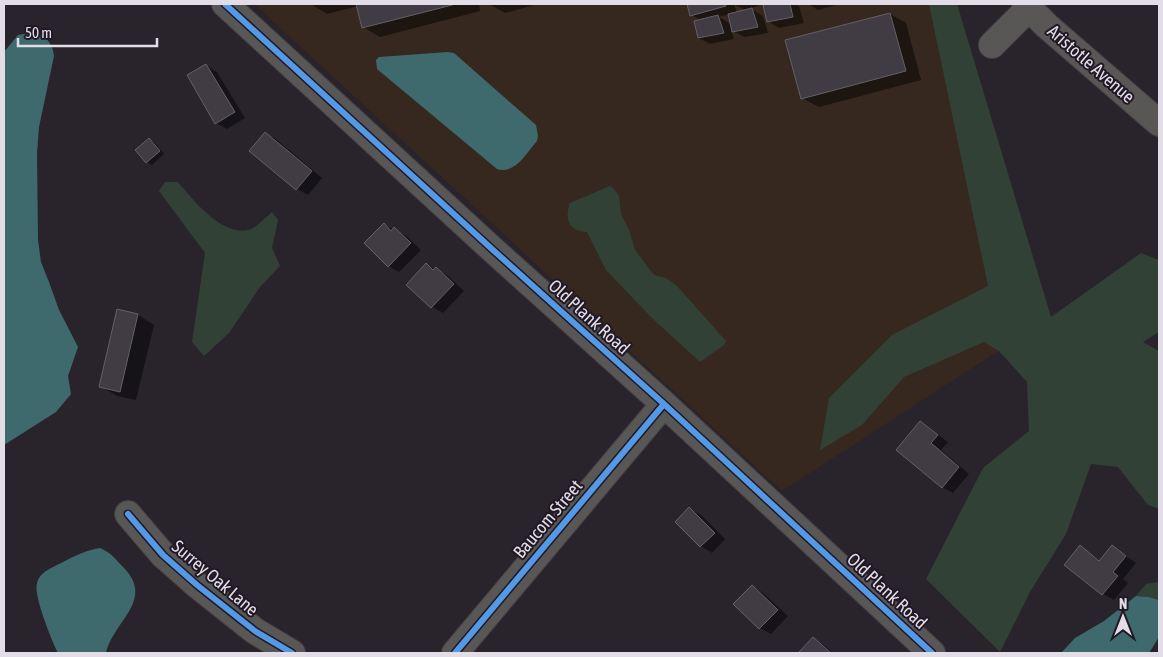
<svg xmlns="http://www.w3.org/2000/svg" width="1163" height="657" font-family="'Asap Condensed',sans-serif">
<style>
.education{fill:#36281f}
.green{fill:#324135}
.water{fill:#3f6a6d}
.shadow{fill:#0007;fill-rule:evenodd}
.building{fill:#413c44;stroke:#646066}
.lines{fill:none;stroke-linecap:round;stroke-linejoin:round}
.minor-casing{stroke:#423f44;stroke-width:28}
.minor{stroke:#595656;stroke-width:26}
.cycleway-casing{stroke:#201824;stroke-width:9}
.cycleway{stroke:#5399e6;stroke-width:6}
.labels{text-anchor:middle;stroke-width:4;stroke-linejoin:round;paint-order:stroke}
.street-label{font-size:18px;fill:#e2dde6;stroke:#201824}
</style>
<rect width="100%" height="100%" fill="#29242b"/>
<path class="education" d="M254 4H957L1051 317 782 491Z"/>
<path class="green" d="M929 4H957L1051 317 1141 253 1159 260V332L1143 342 1159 351V509L1148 505 1118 467 1091 464 1066 534 1030 592 1000 652 926 579 983 468 1029 431 1027 382 999 351 984 342 904 377 862 425 820 450 829 398 892 335 988 286Z
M165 182H178C193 200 224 239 251 229 258 226 266 217 272 212L278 220 272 248 280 266 260 287 229 333 204 356 192 342 205 253 159 191Z
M610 186 615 190 619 196 621 214 629 230 635 250 654 275 666 278 677 286 726 341 724 345 700 362 652 318 606 270 587 232C569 231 564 220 570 203Z
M1159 582V600L1149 597 1136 596 1146 584Z"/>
<path class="water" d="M35 32C46 35 53 45 54 56L39 127 37 153 38 240 41 262 49 282 59 310 78 347 68 376 71 394 56 412 4 445V52L18 35Z
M448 52 454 53 536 125 538 136 537 141C527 152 515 175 497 169L377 69 376 60 379 57Z
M100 548C113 554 114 558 123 567 156 600 113 621 106 653H58C52 641 33 595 37 583 40 571 54 567 63 562 75 556 86 550 100 548Z
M1136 596 1149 597 1159 600V637L1149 653H1061L1075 638 1104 621Z"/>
<path class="shadow" d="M311 4H479L480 11 380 37 363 27 358 6 327 14Z
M489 4H538L505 13Z
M688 4H795L799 6 804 23 779 28 768 21 764 4 750 8 763 16 768 33 744 37 731 30 734 39 710 44 699 38 701 20 691 15ZM734 4 741 8 746 11 737 13ZM729 14 731 24 719 17Z
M808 4H840L818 10Z
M890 14 906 23 921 80 819 107 802 98Z
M206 65 217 72 245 118 227 129 216 123Z
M265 133 276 139 322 178 308 195 297 189Z
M149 139 154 142 164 154 152 165 147 162Z
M384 225 405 235 421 250 399 272 388 266Z
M427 265 447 275 464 291 443 313 432 307 408 285Z
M118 311 138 315 154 325 136 400 117 396 100 386Z
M920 422 948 442 941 450 969 474 953 493 942 487Z
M690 509 701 515 725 539 712 553 701 546 676 522Z
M1112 546 1136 563 1123 579 1128 583 1114 600 1103 594 1066 564 1080 547 1101 561Z
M752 586 763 593 788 616 771 634 760 628Z
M813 639 824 645 833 653H800Z"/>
<path class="building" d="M356 4H456L362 28Z
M687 4H725L726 6 690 16Z
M767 4H790L793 17 767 22 763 5Z
M752 8 758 27 732 32 728 14Z
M890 13 906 71 801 99 785 40Z
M718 15 724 33 698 38 694 21Z
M206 64 235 112 215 124 187 75Z
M265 132 312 171 296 190 249 151Z
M149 138 160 151 146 163 135 150Z
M384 223 391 231 394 227 411 243 388 267 364 243Z
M426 263 433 270 436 267 454 284 431 308 406 285Z
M117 309 138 314 120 392 99 387Z
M920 421 938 435 931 443 959 467 942 488 896 450Z
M689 507 715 533 700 547 675 522Z
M1080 545 1099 561 1112 545 1126 556 1113 572 1118 576 1102 595 1064 565Z
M752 585 778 610 759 629 733 604Z
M813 637 831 653H798Z"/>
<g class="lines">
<g class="minor-casing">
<path id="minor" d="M225 4 493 250 664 404 932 653
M1025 4 1047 26 1159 123
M992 45 1028 9
M128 514 163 555 197 585 255 631 292 653
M455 653 664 404"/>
</g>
<use href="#minor" class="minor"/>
<g class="cycleway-casing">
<path id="cycleway" d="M225 4 493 250 664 404 932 653
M128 514 163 555 197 585 255 631 292 653
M455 653 664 404"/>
</g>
<use href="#cycleway" class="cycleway"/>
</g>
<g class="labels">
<g class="street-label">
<text transform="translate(1091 64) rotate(41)" y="6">Aristotle Avenue</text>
<text transform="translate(589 317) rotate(42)" y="6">Old Plank Road</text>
<text transform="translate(548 519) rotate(-50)" y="6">Baucom Street</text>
<text transform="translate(215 578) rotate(40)" y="6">Surrey Oak Lane</text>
<text transform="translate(887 591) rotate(43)" y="6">Old Plank Road</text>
</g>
</g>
<rect width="1163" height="657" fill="none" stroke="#e2dde6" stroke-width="10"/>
<g transform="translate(1123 617)" stroke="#201824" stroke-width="4" paint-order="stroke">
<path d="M0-4L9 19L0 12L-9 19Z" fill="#e2dde6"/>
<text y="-8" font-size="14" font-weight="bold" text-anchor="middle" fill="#e2dde6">N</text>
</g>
<path d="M18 38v8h139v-8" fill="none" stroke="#e2dde6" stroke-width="2.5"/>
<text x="25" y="38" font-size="15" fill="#e2dde6" stroke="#201824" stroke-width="4" paint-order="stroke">50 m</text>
</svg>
